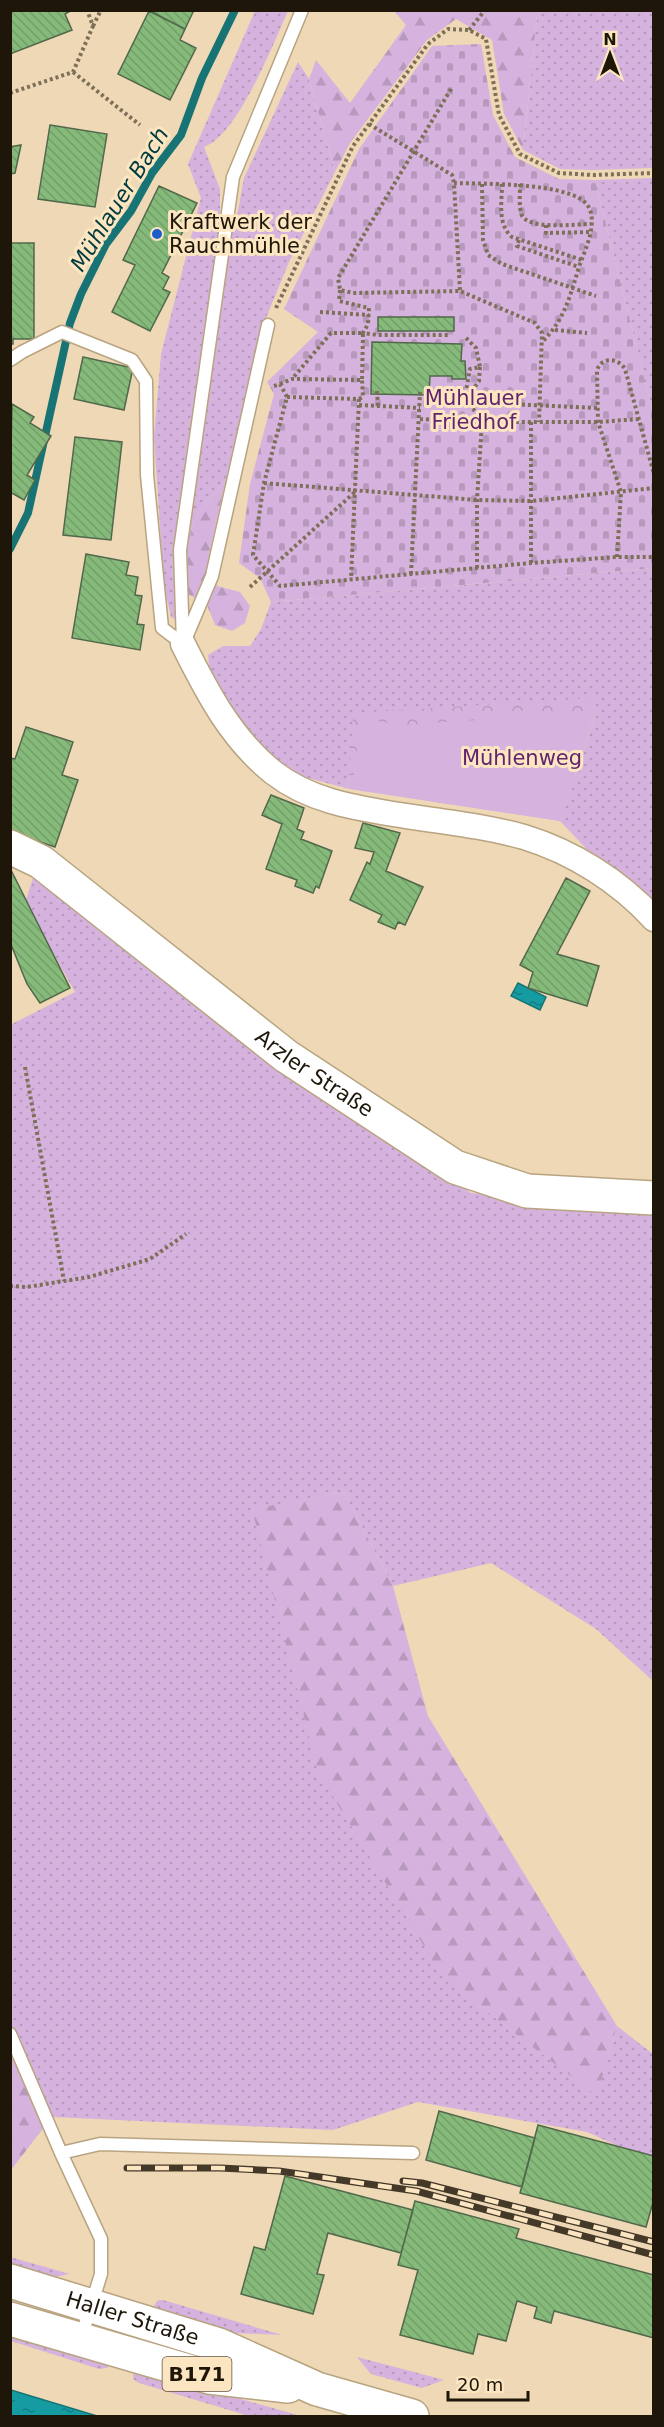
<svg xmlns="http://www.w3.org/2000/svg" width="664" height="2427" font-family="'DejaVu Sans',sans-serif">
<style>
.grass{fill:url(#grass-dots)}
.forest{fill:url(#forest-firs)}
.cemetery{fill:url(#cemetery-stones)}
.park{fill:url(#park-crowns)}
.pitch{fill:#d6b3de}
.water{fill:url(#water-ripples);stroke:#187474;stroke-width:1.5}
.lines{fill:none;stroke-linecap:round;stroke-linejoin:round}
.stream{stroke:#187474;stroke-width:8}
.building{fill:url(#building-back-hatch);stroke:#51684b;stroke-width:1.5}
.lane-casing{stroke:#b8a481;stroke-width:15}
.street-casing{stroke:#b8a481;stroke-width:27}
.secondary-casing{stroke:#b8a481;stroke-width:36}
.primary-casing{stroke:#b8a481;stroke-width:36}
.path{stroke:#7d6f58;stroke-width:4;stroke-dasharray:3 3;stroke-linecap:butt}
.lane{stroke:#fff;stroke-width:12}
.street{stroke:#fff;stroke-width:24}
.secondary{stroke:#fff;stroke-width:33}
.primary{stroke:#fff;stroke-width:33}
.rail-casing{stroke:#443928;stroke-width:7}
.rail{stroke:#fce6c2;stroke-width:4.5;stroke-dasharray:14;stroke-linecap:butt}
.poi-dot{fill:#1b5eca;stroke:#fce6c2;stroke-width:2}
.labels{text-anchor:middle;stroke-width:6;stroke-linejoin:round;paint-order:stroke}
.shield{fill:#fce6c2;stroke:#615440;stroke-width:1.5}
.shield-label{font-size:20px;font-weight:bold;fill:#1e1609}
.poi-label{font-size:21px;fill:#1e1609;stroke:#fce6c2;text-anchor:start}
.park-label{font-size:21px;fill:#61246e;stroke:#fce6c2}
.street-label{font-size:21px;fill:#1e1609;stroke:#fce6c2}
.water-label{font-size:22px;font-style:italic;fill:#023b3e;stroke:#fce6c2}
</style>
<defs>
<pattern id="grass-dots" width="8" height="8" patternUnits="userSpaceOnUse" patternTransform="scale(1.5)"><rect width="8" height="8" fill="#d6b3de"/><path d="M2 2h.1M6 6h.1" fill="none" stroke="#b799bd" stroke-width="1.8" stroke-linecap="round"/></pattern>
<pattern id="forest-firs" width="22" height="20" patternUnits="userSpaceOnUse" patternTransform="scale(1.5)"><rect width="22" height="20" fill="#d6b3de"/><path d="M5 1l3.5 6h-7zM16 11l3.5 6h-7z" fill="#b799bd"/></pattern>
<pattern id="cemetery-stones" width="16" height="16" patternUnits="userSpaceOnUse" patternTransform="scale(1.5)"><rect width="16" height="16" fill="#d6b3de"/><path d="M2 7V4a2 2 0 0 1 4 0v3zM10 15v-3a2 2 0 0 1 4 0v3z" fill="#b799bd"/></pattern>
<pattern id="park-crowns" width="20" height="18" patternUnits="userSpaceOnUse" patternTransform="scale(1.5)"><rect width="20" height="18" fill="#d6b3de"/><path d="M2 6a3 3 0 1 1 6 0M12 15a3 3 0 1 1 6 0" fill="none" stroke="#b799bd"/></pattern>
<pattern id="water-ripples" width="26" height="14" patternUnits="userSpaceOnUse" patternTransform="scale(1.5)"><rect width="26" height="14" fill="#159ca2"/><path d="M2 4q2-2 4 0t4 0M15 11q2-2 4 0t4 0" fill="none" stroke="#137e82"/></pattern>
<pattern id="building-back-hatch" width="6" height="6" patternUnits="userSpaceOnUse" patternTransform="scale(1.5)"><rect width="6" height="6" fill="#86ba7b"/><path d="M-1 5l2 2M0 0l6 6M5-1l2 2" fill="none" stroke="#739f69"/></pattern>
</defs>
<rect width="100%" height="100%" fill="#eed8b5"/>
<path class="grass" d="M255 11H288C273 44 238 135 204 147L220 189V226L235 227 244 178 298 62 309 79 335 172 289 262 264 323 226 479 193 521 187 551 175 550 176 620 171 617 164 586 154 437 161 354 201 198 188 164Z
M539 11H653V168L593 170 560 169 523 150 537 16Z
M653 178V413L595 180Z
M653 568V919L560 821 596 713H354L349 789 293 774 249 738 210 676 208 655 223 646H250L261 629 271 602Z
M33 878 471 1193 653 1205V1681L596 1629 491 1563 393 1586 344 1492 252 1510 597 2095 617 2026 653 2054V2162L587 2132 418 2102 333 2130 52 2117 10 2023V1025L75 992 25 903Z
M10 2257 70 2274 54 2277 11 2266Z
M159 2300H163L282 2335 234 2333 153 2309 156 2302Z
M10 2332 111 2361 107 2368 99 2369 11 2341Z
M357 2357 444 2380 422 2388 371 2374Z
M135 2369 301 2416H249L139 2383 134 2380 133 2376Z"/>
<path class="forest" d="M394 11H539L537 16 523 150 504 114 492 40 456 19 427 40 350 143 335 172 309 79 316 60 350 103 406 25Z
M226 479 209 554 217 586 240 592 250 606 245 623 232 631 215 625 207 605 188 594 187 551 193 521Z
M344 1492 393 1586 428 1716 617 2026 597 2096 444 1979 318 1772 252 1509Z
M10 2023 52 2117 11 2170H10Z"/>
<path class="cemetery" d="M481 44 493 115 515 157 559 179 595 180 653 413V568L271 602 260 578 239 563 250 484 274 394 267 382 318 332 284 309 359 149 432 46Z"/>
<path class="park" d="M593 698 596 712 560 821 349 789 353 713Z"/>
<path class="pitch" d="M596 712 560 821 352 789 361 719 405 725Z"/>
<path class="water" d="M518 983 546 997 540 1010 511 996Z
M10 2390H11L97 2416H11Z"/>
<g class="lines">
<path class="stream" d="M10 549 28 513 70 323 81 294 106 244 131 211 152 173 181 135 202 78 235 10"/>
</g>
<path class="building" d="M10 10H72L65 14 72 30 10 54Z
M148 10H194L185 29Z
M149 11 185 29 180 40 196 48 170 100 118 74Z
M50 125 107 134 95 207 38 199Z
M21 145 15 173 10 174V147Z
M159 186 197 203 162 273 169 277 163 289 170 292 150 331 112 312 135 265 123 260Z
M10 243H34V339H13V344H10Z
M378 317H454V331H378Z
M372 342 462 344 461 361H465L466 379H452V376H430L429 395 371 394Z
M83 357 133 368 124 410 74 399Z
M12 404 34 417 30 423 51 436 27 475 35 480 24 500 10 492Z
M75 437 122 442 111 540 63 535Z
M86 554 129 562 126 575 138 577 135 595 142 596 137 624 144 625 140 650 72 638Z
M26 727 73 742 62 775 78 780 55 847 10 832V758L15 759Z
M271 795 304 808 297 829 304 832 301 839 332 851 319 888 316 886 313 893 295 886 297 880 266 869 282 824 262 815Z
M363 823 400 833 386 871 423 887 405 925 398 922 395 929 378 922 382 915 350 900 367 862 370 864 374 852 355 848Z
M10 868 70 988 40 1003 27 984 10 942Z
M566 878 590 891 557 954 599 966 587 1006 528 988 533 972 520 965Z
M439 2111 535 2138 522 2187 426 2160Z
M538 2125 654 2156V2199L646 2227 520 2193Z
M285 2176 413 2210 401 2253 328 2233 317 2274 324 2275 313 2314 241 2294 254 2247 265 2250Z
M415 2201 519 2229 516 2238 654 2275V2338L554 2311 551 2323 534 2318 537 2307 517 2301 506 2341 478 2334 473 2354 400 2335 418 2270 398 2265Z"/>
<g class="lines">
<g class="lane-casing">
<path id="lane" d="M10 360 22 352 62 332 132 360 146 381 147 475 162 628 183 644
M185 640 212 576 268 325
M183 644 180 550 233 177 302 10
M10 2034 61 2153 101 2239V2274L81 2338
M61 2153 100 2144 413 2153"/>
</g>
<g class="street-casing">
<path id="street" d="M183 644C207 692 231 739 274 773 309 800 351 807 393 814 436 821 482 825 524 837 573 852 619 881 654 919"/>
</g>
<g class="secondary-casing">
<g id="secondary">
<path id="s1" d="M10 847 41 862 286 1056 455 1167 527 1191 654 1198"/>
</g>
</g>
<g class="primary-casing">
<g id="primary">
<path id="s2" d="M10 2281 219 2345 317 2389 412 2416"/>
<path d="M10 2319 209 2377 288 2386"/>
</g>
</g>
<path class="path" d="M93 26 101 10
M469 30 485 10
M73 72 140 125
M451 89 338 278 340 290 353 293 460 291 535 323 542 333 539 422
M10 93 73 72 93 26 87 10
M369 124 452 175 454 183 460 291
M454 183C482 184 573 182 588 206 598 222 586 248 580 264 570 295 566 318 542 342
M482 184 483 240 488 255 502 264 596 296
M502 184C502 202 497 224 512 237L582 260
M520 184C520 193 519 204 521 213 525 231 575 224 591 224
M546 225V233L591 232
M519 240 517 246 579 267
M340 290 339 301 369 308 368 324 363 333 377 335H448
M276 308 353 146 428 44 448 29 469 30 486 39 499 115 520 154 559 173 593 175 654 173
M320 312 369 315
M555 330 587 333
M466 338 476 348 480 367
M480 367 479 381 464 402 470 369Z
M280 384 292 379 362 380 363 333H331L292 379
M274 386 280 384 287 397 264 483 253 555 280 586 531 563 617 557H654
M377 391 378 406
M287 397 359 399 351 579
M359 399 363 397 362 380
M359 405 420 408
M420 419 482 422
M489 422 464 402 597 408
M264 483 477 500 532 501 654 488
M617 557 621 492 598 422 597 371C600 357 618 357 625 369L654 474
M531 563V422
M477 568V500L482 422H598L639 419
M411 574 420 392
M250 587 356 491
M25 1067 64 1281
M10 1286 27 1287 89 1277 150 1259 186 1234"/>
<use href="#lane" class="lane"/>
<use href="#street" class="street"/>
<use href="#secondary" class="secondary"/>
<use href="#primary" class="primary"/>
<g class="rail-casing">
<path id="rail" d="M127 2168H220L279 2171 416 2191 654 2255
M403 2181 422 2183 654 2242"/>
</g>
<use href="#rail" class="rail"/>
</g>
<circle class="poi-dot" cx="157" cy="234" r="6"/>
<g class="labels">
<rect class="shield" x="162.5" y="2357" width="69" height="34" rx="4.5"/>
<g class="shield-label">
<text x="197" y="2381">B171</text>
</g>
<g class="poi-label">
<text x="169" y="229">Kraftwerk der<tspan x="169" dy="24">Rauchmühle</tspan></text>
</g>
<g class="park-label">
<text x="474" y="405">Mühlauer<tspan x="474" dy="24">Friedhof</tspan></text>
<text x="522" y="765">Mühlenweg</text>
</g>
<g class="street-label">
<text dy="7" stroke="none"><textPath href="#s1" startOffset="380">Arzler Straße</textPath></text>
<text dy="7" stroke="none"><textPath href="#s2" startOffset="128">Haller Straße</textPath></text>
</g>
<g class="water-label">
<text transform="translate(119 199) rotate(-58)" y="8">Mühlauer Bach</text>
</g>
</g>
<rect width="664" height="2427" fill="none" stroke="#1e1609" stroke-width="24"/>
<g transform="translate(610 54)" stroke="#fce6c2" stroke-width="4.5" paint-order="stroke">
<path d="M0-4.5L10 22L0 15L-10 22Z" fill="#1e1609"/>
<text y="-9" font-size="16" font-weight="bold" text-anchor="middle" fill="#1e1609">N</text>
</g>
<path d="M448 2391v9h80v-9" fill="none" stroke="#1e1609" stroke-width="3"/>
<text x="457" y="2391" font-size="18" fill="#1e1609" stroke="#fce6c2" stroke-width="4.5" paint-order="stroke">20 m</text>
</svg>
